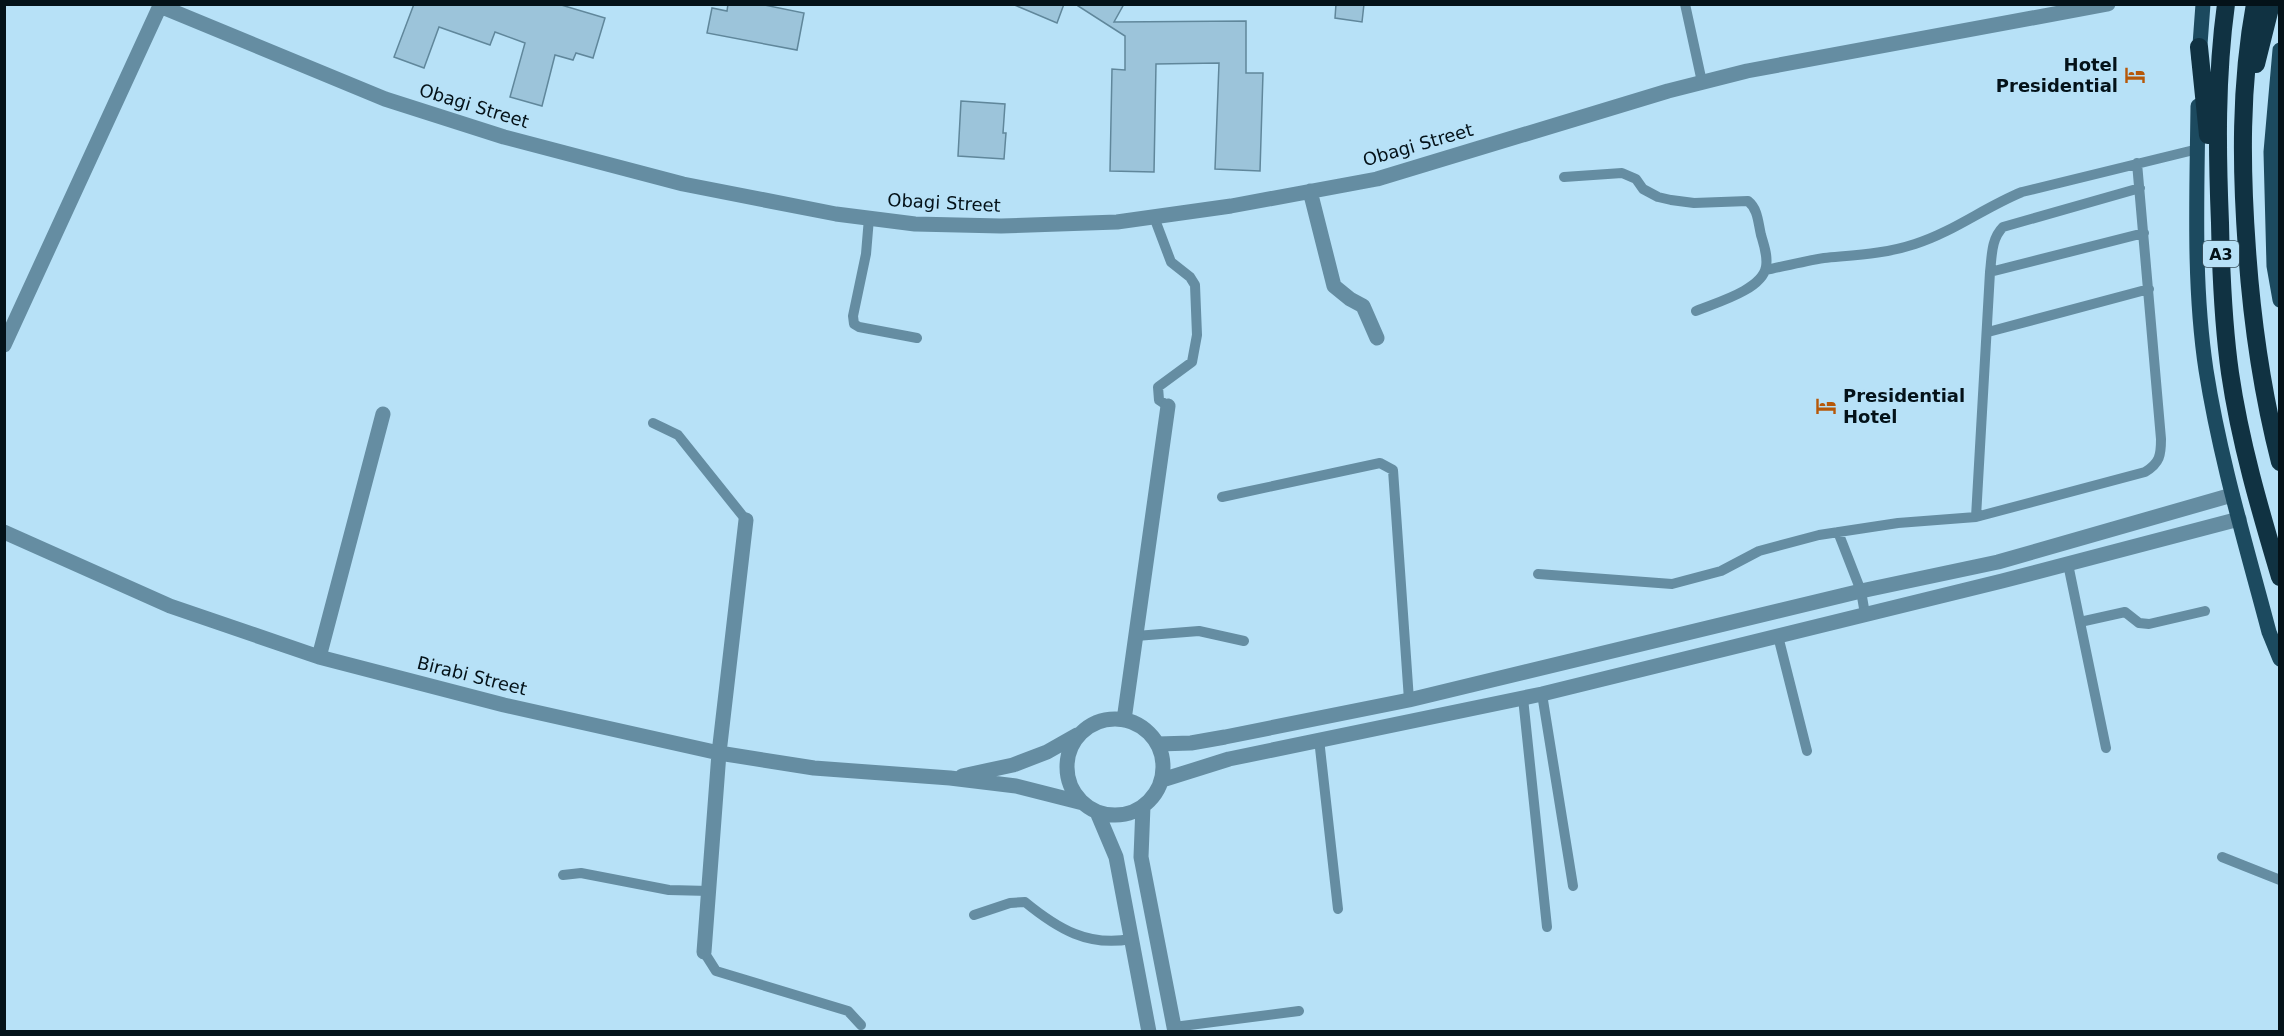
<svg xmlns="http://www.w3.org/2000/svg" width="2284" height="1036" font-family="'DejaVu Sans',sans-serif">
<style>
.building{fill:#9cc4da;stroke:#60879b;stroke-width:1.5}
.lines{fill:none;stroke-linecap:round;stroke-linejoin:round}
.lane{stroke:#658da2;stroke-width:10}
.street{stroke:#658da2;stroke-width:15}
.primary{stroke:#1c4a5f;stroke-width:15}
.highway{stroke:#103242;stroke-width:18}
.labels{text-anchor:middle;stroke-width:4.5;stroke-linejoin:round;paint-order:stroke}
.shield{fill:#b7e1f7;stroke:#3a505c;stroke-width:1.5}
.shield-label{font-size:16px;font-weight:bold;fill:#041219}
.poi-label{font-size:18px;font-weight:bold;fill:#041219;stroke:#b7e1f7;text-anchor:end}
.street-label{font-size:18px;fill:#041219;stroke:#b7e1f7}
</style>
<rect width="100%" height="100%" fill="#b7e1f7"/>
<path class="building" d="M414 4H558L605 18 593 58 576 53 573 60 555 55 542 106 510 97 525 43 495 32 490 45 439 27 424 68 394 57Z
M728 4H759L804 13 797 50 707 33 712 8 727 11Z
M1012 4H1064L1057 23Z
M1075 4H1124L1114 22 1246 21V73H1263L1260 171 1215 169 1219 63 1156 64 1154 172 1110 171 1112 69 1125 70V36Z
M1336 4H1364L1362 22 1335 18Z
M961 101 1005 104 1003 133H1006L1004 159 958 156Z"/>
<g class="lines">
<path class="lane" d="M1685 4 1702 82
M1564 177 1622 173 1636 179 1643 189 1658 197 1671 200 1694 203 1748 201C1758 209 1758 222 1761 235 1764 245 1768 256 1766 267 1762 290 1715 303 1696 311
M1154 217 1171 262 1190 277 1195 285 1197 335 1192 362 1158 387 1159 400 1168 406
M869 218 866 254 853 316 854 324 859 327 917 338
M1766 270C1785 266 1805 261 1824 258 1855 255 1885 254 1915 244 1953 232 1985 207 2022 192L2198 149
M1990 272 2144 233
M1988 332 2149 289
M653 423 678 435 746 520
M1222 497 1380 463 1393 470 1409 700
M1976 517 1990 272C1992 256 1991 239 2003 227L2140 188
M1838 532 1861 591 1865 614
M2068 564 2106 748
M1538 574 1672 584 1721 571 1759 551 1819 535 1898 523 1976 517 2145 472C2160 463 2161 455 2161 439L2137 163
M2080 622 2125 612 2139 623 2149 624 2205 611
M1136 636 1199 631 1244 641
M1778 636 1807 751
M1542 694 1573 886
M1523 698 1547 927
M1319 739 1338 909
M2222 857 2280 880
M563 875 581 873 669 890 709 891
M974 915 1010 903 1025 902C1058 929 1088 947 1131 939
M704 952 716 971 848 1011 861 1025
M1174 1027 1299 1011"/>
<path class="street" d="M1310 191 1334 286 1350 299 1363 306 1377 338
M4 345 160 6 385 99 504 137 683 184 836 214 915 224 1001 226 1117 222 1231 206 1377 179 1668 91 1747 71 2108 4
M4 532 170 606 319 657 504 705 719 753 814 768 950 778 1016 786 1083 803
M319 657 383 414
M1067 767a48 48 0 1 1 96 0a48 48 0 1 1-96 0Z
M1124 720 1168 406
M1158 744 1191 743 1225 737 1409 700 1861 591 1998 562 2232 495
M962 776 1013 765 1047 752 1077 735
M1162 780 1229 759 1542 694 2002 581 2239 519
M1143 806 1141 857 1175 1032
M1097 812 1116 857 1149 1032
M704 952 719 753 746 520"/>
<path class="primary" d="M2280 50 2271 152 2274 266 2280 300
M2199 58 2203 4
M2198 106C2197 194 2193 284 2206 370 2220 459 2246 545 2269 632L2280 659"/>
<path class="highway" d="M2226 4C2216 77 2217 150 2220 223 2221 273 2223 323 2230 373 2240 442 2260 510 2280 577
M2255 4C2240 85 2241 168 2247 250 2252 322 2262 392 2280 462
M2199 47 2208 135
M2256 64 2271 4"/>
</g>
<defs>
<g id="hotel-bare" transform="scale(1.62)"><path d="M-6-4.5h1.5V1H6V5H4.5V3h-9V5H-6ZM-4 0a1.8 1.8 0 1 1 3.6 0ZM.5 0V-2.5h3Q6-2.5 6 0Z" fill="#b65809" stroke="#b7e1f7" stroke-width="2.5" paint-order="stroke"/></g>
</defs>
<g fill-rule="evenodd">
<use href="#hotel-bare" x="2135" y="75"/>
<use href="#hotel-bare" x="1826" y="406"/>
</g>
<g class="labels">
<rect class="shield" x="2203" y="241" width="36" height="26" rx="4.5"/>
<g class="shield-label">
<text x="2221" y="260">A3</text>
</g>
<g class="poi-label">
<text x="2118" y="71">Hotel<tspan x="2118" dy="21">Presidential</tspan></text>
<text x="1843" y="402" text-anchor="start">Presidential<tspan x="1843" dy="21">Hotel</tspan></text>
</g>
<g class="street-label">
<text transform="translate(474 106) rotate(17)" y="6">Obagi Street</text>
<text transform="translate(1418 145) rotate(-16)" y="6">Obagi Street</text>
<text transform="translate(944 203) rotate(3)" y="6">Obagi Street</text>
<text transform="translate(472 676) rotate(14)" y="6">Birabi Street</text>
</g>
</g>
<rect width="2284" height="1036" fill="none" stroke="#041219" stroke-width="12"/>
</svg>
